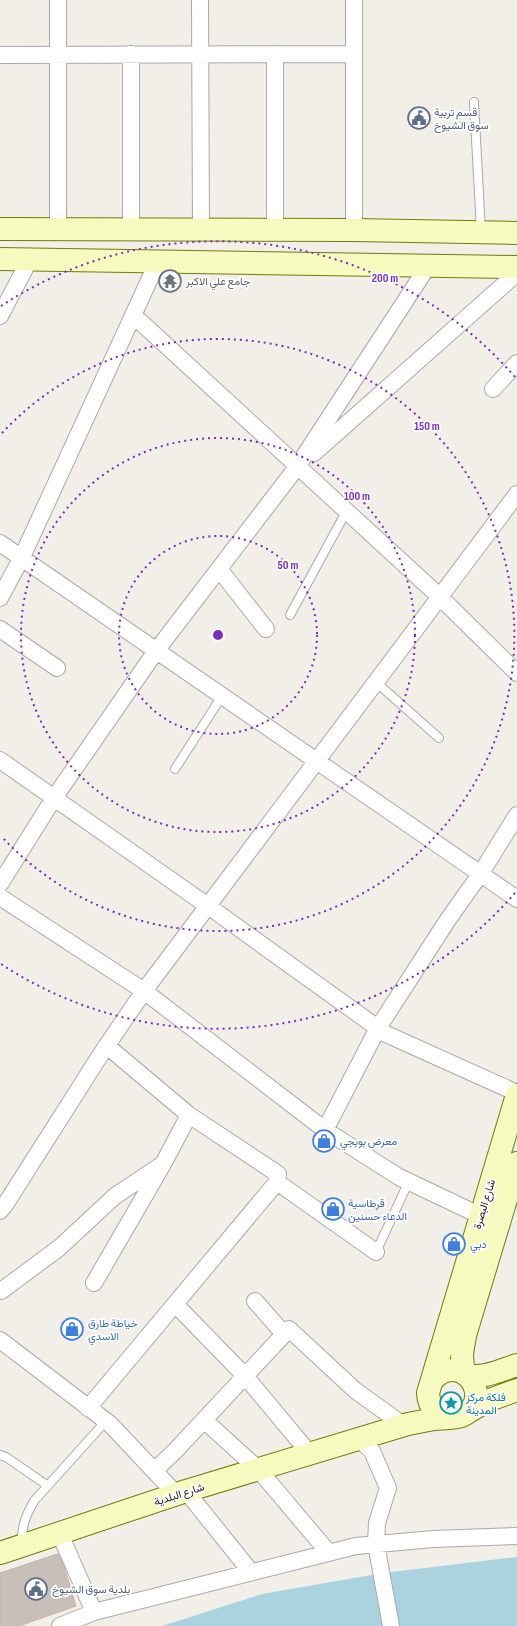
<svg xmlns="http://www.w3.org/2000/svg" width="517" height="1626" font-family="'Sofia Sans Condensed',Vazirmatn,sans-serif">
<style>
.water{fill:#aad3df}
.building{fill:#c7bfb8;stroke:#c4b6ab}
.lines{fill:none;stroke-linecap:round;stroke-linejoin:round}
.lane-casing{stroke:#a9a9a9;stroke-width:10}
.street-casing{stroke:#a9a9a9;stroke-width:18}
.secondary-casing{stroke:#707d05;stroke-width:24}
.lane{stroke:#fff;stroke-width:8}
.street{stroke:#fff;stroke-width:16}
.secondary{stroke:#f7fabf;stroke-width:22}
.ring{fill:none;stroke:#7b2cbf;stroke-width:2;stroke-dasharray:2 4}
.labels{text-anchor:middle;stroke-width:3.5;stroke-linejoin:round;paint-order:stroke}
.service-label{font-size:11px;fill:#4e5e75;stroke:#fff;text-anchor:start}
.worship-label{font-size:11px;fill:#5b616d;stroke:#fff;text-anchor:start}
.shop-label{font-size:11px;fill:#366cbe;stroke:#fff;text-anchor:start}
.street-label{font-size:11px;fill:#222;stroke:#fff}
.culture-label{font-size:11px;fill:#0d838f;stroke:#fff;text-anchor:start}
.centre{fill:#7b2cbf;stroke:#fff;stroke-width:2}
.ring-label{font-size:12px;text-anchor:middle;font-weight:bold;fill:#7b2cbf;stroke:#fff;stroke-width:3.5;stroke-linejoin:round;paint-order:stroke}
</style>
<rect width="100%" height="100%" fill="#f2efe9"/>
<path class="water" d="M517 1557V1626H162L262 1594 383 1573Z"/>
<path class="building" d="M60 1553 76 1606 19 1626H0V1573Z"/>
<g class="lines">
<g class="lane-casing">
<path id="lane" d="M474 102 481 231
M290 615 346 512
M376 682 439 738
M175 769 222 696
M376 1252 409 1181
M0 1455 6 1457 48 1486
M22 1544C21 1527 26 1515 34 1501L106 1421"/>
</g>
<g class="street-casing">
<path id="street" d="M58 0V229
M200 0 201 229
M131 54V229
M0 55 354 54
M275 230V54
M354 230V0
M133 315 439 596 517 673
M0 316 30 259
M493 389 517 363
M314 453 517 273
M0 543 517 899
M219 569 266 629
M0 598 22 557 158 261
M0 629 57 668
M0 760 208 906 386 1034 517 1093
M0 884 54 798 156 651 297 467 428 266
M0 897 144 991 325 1130 399 1177 481 1216
M325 1130 378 1028 447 921 481 873 517 815
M277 1182 376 1252
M0 1211 5 1205 103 1051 144 991 517 494
M94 1283 163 1164 189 1115
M1 1291 59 1248 115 1196 163 1164
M255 1301 284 1334
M175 1304 245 1376 310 1454
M0 1340 110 1424 176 1494
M88 1408 277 1182 278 1174 189 1115 107 1046
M204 1420 258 1469 329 1553
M359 1439 372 1451 388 1488 377 1523 376 1544 391 1626
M154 1471 175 1451 289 1329 356 1391 395 1419
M186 1491 251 1572
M60 1534 94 1612
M60 1626 94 1612 356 1546 433 1539 517 1536"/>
</g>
<g class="secondary-casing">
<path id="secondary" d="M0 229 354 230 517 233
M0 259 517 267
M517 1163 466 1332C463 1346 459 1361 466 1375 484 1379 501 1370 517 1365
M432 1381C438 1373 448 1368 459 1371 466 1374 471 1378 474 1385 488 1419 431 1434 428 1393L517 1095
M468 1412 487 1401 517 1390
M0 1553 186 1491 408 1424 434 1419 450 1418"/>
</g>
<use href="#lane" class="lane"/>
<use href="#street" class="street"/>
<use href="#secondary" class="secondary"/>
</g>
<g class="ring">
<circle cx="218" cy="635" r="99"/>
<circle cx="218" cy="635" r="197"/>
<path d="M2 433A296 296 0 1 1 2 837"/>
<path d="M515 893A394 394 0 0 1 1 964M1 306A394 394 0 0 1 515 377"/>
</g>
<defs>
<g id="civic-ring" transform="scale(1.15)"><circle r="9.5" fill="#fff" stroke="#5c6f8a" stroke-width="1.5"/><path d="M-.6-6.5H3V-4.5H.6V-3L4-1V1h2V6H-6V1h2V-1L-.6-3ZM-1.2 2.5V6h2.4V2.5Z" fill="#5c6f8a"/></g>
<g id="temple-ring" transform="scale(1.15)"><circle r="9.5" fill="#fff" stroke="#6b7280" stroke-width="1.5"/><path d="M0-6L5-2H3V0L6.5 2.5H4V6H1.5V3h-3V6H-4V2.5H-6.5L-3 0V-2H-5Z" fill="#6b7280"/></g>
<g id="shop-ring" transform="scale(1.15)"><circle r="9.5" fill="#fff" stroke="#3f7fe0" stroke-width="1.5"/><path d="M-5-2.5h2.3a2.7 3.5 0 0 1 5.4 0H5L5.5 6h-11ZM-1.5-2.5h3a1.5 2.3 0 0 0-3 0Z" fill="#3f7fe0"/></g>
<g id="sight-ring" transform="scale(1.15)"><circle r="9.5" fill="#fff" stroke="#0f9aa8" stroke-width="1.5"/><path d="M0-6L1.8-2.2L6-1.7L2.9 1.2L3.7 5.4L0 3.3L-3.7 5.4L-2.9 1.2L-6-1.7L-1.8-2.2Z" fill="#0f9aa8"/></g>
</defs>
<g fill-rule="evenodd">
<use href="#civic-ring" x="419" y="118"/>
<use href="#temple-ring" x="170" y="281"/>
<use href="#shop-ring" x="324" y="1141"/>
<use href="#shop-ring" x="333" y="1209"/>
<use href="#shop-ring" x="454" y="1244"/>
<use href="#shop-ring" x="72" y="1329"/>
<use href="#sight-ring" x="451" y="1403"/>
<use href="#civic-ring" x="36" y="1589"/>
</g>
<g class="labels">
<g class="service-label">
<text x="434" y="116">قسم تربية<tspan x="434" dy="13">سوق الشيوخ</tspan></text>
<text x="52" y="1593">بلدية سوق الشيوخ</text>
</g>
<g class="worship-label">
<text x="186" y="285">جامع علي الاكبر</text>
</g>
<g class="shop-label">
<text x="340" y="1145">معرض بوبجي</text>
<text x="348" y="1207">قرطاسية<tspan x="348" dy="13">الدعاء حسنين</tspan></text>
<text x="470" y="1248">دبي</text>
<text x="88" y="1327">خياطة طارق<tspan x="88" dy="13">الاسدي</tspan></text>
</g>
<g class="street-label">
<text transform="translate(484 1204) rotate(-73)" y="4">شارع البصرة</text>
<text transform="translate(179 1494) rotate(-18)" y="4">شارع البلدية</text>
</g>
<g class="culture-label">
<text x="466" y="1401">فلكة مركز<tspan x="466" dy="13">المدينة</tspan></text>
</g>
</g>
<circle cx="218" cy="635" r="6" class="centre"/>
<g class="ring-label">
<text x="385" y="282">200 m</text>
<text x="427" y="430">150 m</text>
<text x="357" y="500">100 m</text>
<text x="288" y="569">50 m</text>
</g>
</svg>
